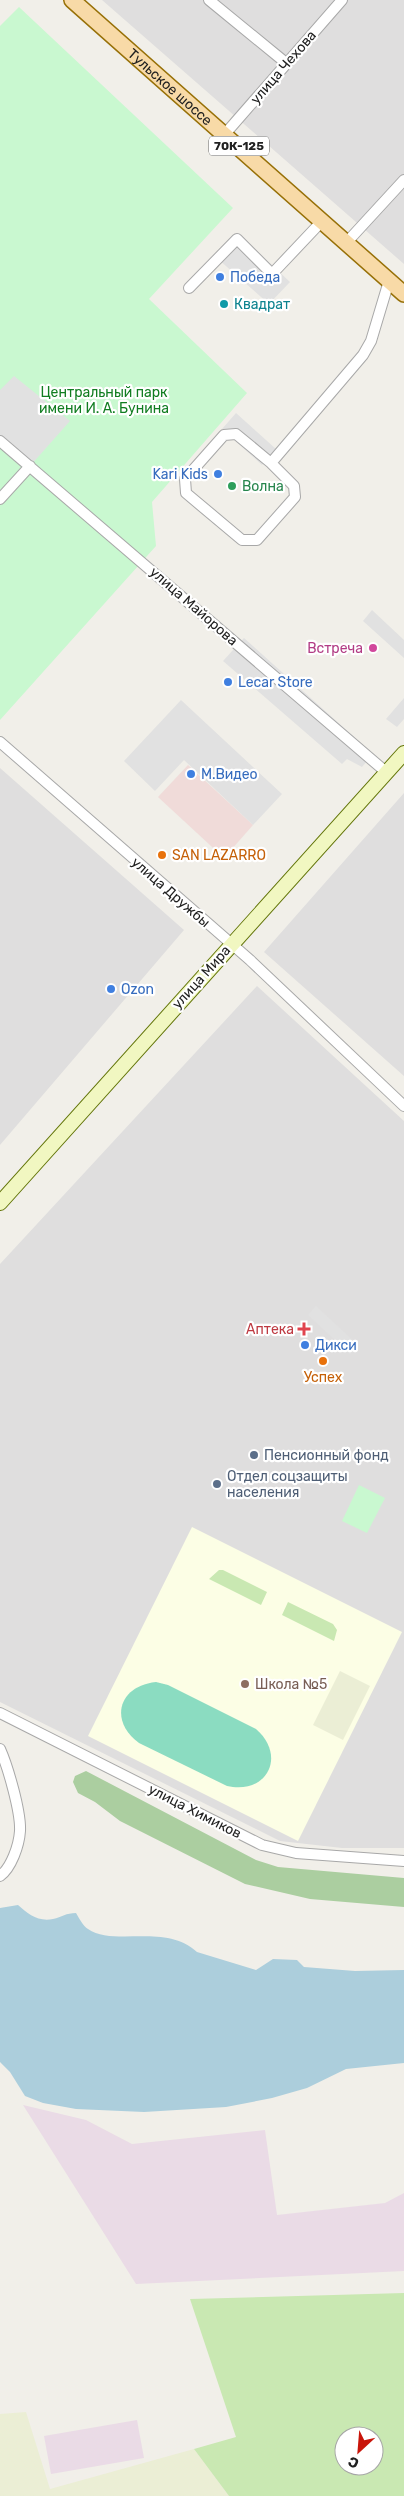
<svg xmlns="http://www.w3.org/2000/svg" width="404" height="2496" font-family="Rubik,sans-serif">
<style>
.residential{fill:#dfdede}
.commercial{fill:#f0dbd9}
.industrial{fill:#eadbe6}
.education{fill:#fcfee5}
.farmland{fill:#ebeed5}
.grass{fill:#c9e8b2;fill-rule:evenodd}
.forest{fill:#abcea0}
.park{fill:#c9f8d0}
.pitch{fill:#8bdcc1}
.parking{fill:#e1e1e1}
.water{fill:#accedc}
.lines{fill:none;stroke-linecap:round;stroke-linejoin:round}
.street-casing{stroke:#a8a8a8;stroke-width:12}
.secondary-casing{stroke:#64760a;stroke-width:16}
.primary-casing{stroke:#977007;stroke-width:18}
.street{stroke:#fff;stroke-width:10}
.secondary{stroke:#f1f7c1;stroke-width:14}
.primary{stroke:#f8daa7;stroke-width:15}
.shop-dot{fill:#3f7fe0;stroke:#fff;stroke-width:2}
.culture-dot{fill:#0f9aa8;stroke:#fff;stroke-width:2}
.leisure-dot{fill:#2e9e5b;stroke:#fff;stroke-width:2}
.hotel-dot{fill:#d1479c;stroke:#fff;stroke-width:2}
.food-dot{fill:#e8710a;stroke:#fff;stroke-width:2}
.health-dot{fill:#e0444e;stroke:#fff;stroke-width:2}
.service-dot{fill:#5c6f8a;stroke:#fff;stroke-width:2}
.education-dot{fill:#8d6e63;stroke:#fff;stroke-width:2}
.labels{text-anchor:middle;stroke-width:4.5;stroke-linejoin:round;paint-order:stroke}
.shield{fill:#fff;stroke:#646464;stroke-width:1}
.shield-label{font-size:12px;font-weight:bold;fill:#212121}
.street-label{font-size:14px;fill:#212121;stroke:#fff}
.shop-label{font-size:14px;fill:#366cbe;stroke:#fff;text-anchor:start}
.culture-label{font-size:14px;fill:#0d838f;stroke:#fff;text-anchor:start}
.park-label{font-size:14px;fill:#117d21;stroke:#fff}
.leisure-label{font-size:14px;fill:#27864d;stroke:#fff;text-anchor:start}
.hotel-label{font-size:14px;fill:#b23c85;stroke:#fff;text-anchor:end}
.food-label{font-size:14px;fill:#c56008;stroke:#fff;text-anchor:start}
.health-label{font-size:14px;fill:#be3a42;stroke:#fff;text-anchor:end}
.service-label{font-size:14px;fill:#4e5e75;stroke:#fff;text-anchor:start}
.education-label{font-size:14px;fill:#785e54;stroke:#fff;text-anchor:start}
</style>
<rect width="100%" height="100%" fill="#f1efe9"/>
<path class="residential" d="M102 0H404V264Z
M0 768 184 930 0 1145Z
M404 793V1076L264 952Z
M257 986 404 1121V1848H342L280 1841 0 1702V1264Z"/>
<path class="commercial" d="M188 765 253 825 224 858 158 797Z"/>
<path class="industrial" d="M23 2105 86 2120 132 2144 265 2130 277 2215 385 2203 404 2193V2271L136 2284Z
M137 2420 144 2458 51 2474 44 2436Z"/>
<path class="education" d="M192 1527 402 1632 298 1841 88 1736Z"/>
<path class="farmland" d="M340 1671 370 1686 343 1740 313 1725Z
M26 2412 50 2489 194 2449 229 2496H0V2414Z"/>
<path class="grass" d="M219 1570H223L267 1592 261 1605 209 1579Z
M288 1602 333 1624 337 1630 334 1641 282 1615Z
M404 2293V2496H229L194 2449 236 2437 190 2299ZM344 2436H374V2466H344Z"/>
<path class="forest" d="M86 1771 256 1860 278 1867 404 1878V1907L310 1899 245 1884 120 1821 95 1802 78 1793 73 1782 75 1776Z"/>
<path class="park" d="M19 7 233 208 149 299 247 393 152 502 156 546 0 720V26Z
M359 1485 385 1498 367 1533 342 1521Z"/>
<path class="pitch" d="M156 1682 168 1685 256 1729C287 1756 267 1795 227 1786L139 1743C109 1721 118 1686 156 1682Z"/>
<path class="parking" d="M238 233 290 282 269 304 218 259Z
M14 376 70 421 30 466 0 441V390Z
M236 413 276 449 262 465 222 429Z
M372 610 404 640V658L363 621Z
M244 638 373 754 362 767 347 759 342 764 223 661Z
M404 698V719L397 727 386 719Z
M181 700 282 794 253 825 184 760 155 791 124 761Z
M316 1306 358 1345 350 1354 308 1315Z"/>
<path class="water" d="M18 1905C28 1914 38 1922 53 1919 62 1917 66 1913 76 1913 79 1918 83 1926 88 1929 114 1947 165 1923 197 1952L256 1970 273 1959 297 1960 304 1967 355 1971 404 1970V2063L346 2069 307 2088 272 2098 226 2107 144 2112 76 2109 43 2103 25 2096 10 2072 0 2062V1908Z"/>
<g class="lines">
<g class="street-casing">
<path id="street" d="M209 0 286 63
M225 134 342 0
M347 242 404 180
M189 288 237 239 272 274 323 220
M0 441 386 772
M271 463 236 434 224 435 185 479 186 493 242 540H257L295 497 294 486 271 463 363 355 371 341 389 281
M0 499 30 466
M0 742 250 960 404 1106
M0 1713 262 1845 296 1853 404 1861
M0 1749C8 1767 21 1812 20 1831 19 1846 11 1868 0 1876"/>
</g>
<g class="secondary-casing">
<path id="secondary" d="M0 1203 404 753"/>
</g>
<g class="primary-casing">
<g id="primary">
<path id="s1" d="M72 0 404 294"/>
</g>
</g>
<use href="#street" class="street"/>
<use href="#secondary" class="secondary"/>
<use href="#primary" class="primary"/>
</g>
<g class="shop-dot">
<circle cx="220" cy="277" r="5"/>
<circle cx="218" cy="474" r="5"/>
<circle cx="228" cy="682" r="5"/>
<circle cx="191" cy="774" r="5"/>
<circle cx="111" cy="989" r="5"/>
<circle cx="305" cy="1345" r="5"/>
</g>
<circle class="culture-dot" cx="224" cy="304" r="5"/>
<circle class="leisure-dot" cx="232" cy="486" r="5"/>
<circle class="hotel-dot" cx="373" cy="648" r="5"/>
<g class="food-dot">
<circle cx="162" cy="855" r="5"/>
<circle cx="323" cy="1361" r="5"/>
</g>
<path class="health-dot" d="M301.5 1321.5h5v5h5v5h-5v5h-5v-5h-5v-5h5z"/>
<g class="service-dot">
<circle cx="254" cy="1455" r="5"/>
<circle cx="217" cy="1484" r="5"/>
</g>
<circle class="education-dot" cx="245" cy="1684" r="5"/>
<g class="labels">
<rect class="shield" x="209" y="136.5" width="60" height="19" rx="4"/>
<g class="shield-label">
<text x="239" y="150">70К-125</text>
</g>
<g class="street-label">
<text transform="translate(283 67) rotate(-49)" y="5">улица Чехова</text>
<text dy="5" stroke="none"><textPath href="#s1" startOffset="131">Тульское шоссе</textPath></text>
<text transform="translate(194 606) rotate(41)" y="5">улица Майорова</text>
<text transform="translate(171 892) rotate(41)" y="5">улица Дружбы</text>
<text transform="translate(201 977) rotate(-48)" y="5">улица Мира</text>
<text transform="translate(195 1811) rotate(27)" y="5">улица Химиков</text>
</g>
<g class="shop-label">
<text x="230" y="282">Победа</text>
<text x="208" y="479" text-anchor="end">Kari Kids</text>
<text x="238" y="687">Lecar Store</text>
<text x="201" y="779">М.Видео</text>
<text x="121" y="994">Ozon</text>
<text x="315" y="1350">Дикси</text>
</g>
<g class="culture-label">
<text x="234" y="309">Квадрат</text>
</g>
<g class="park-label">
<text x="104" y="397">Центральный парк<tspan x="104" dy="16">имени И. А. Бунина</tspan></text>
</g>
<g class="leisure-label">
<text x="242" y="491">Волна</text>
</g>
<g class="hotel-label">
<text x="363" y="653">Встреча</text>
</g>
<g class="food-label">
<text x="172" y="860">SAN LAZARRO</text>
<text x="323" y="1382" text-anchor="middle">Успех</text>
</g>
<g class="health-label">
<text x="294" y="1334">Аптека</text>
</g>
<g class="service-label">
<text x="264" y="1460">Пенсионный фонд</text>
<text x="227" y="1481">Отдел соцзащиты<tspan x="227" dy="16">населения</tspan></text>
</g>
<g class="education-label">
<text x="255" y="1689">Школа №5</text>
</g>
</g>
<g transform="translate(359 2451) rotate(206)"><circle r="24" fill="#ffffff" stroke="#a6a6a6"/>
<path d="M0-4L9 19L0 12L-9 19Z" fill="#c9150a"/>
<text y="-8" font-size="14" font-weight="bold" text-anchor="middle" fill="#212121">С</text>
</g>
</svg>
